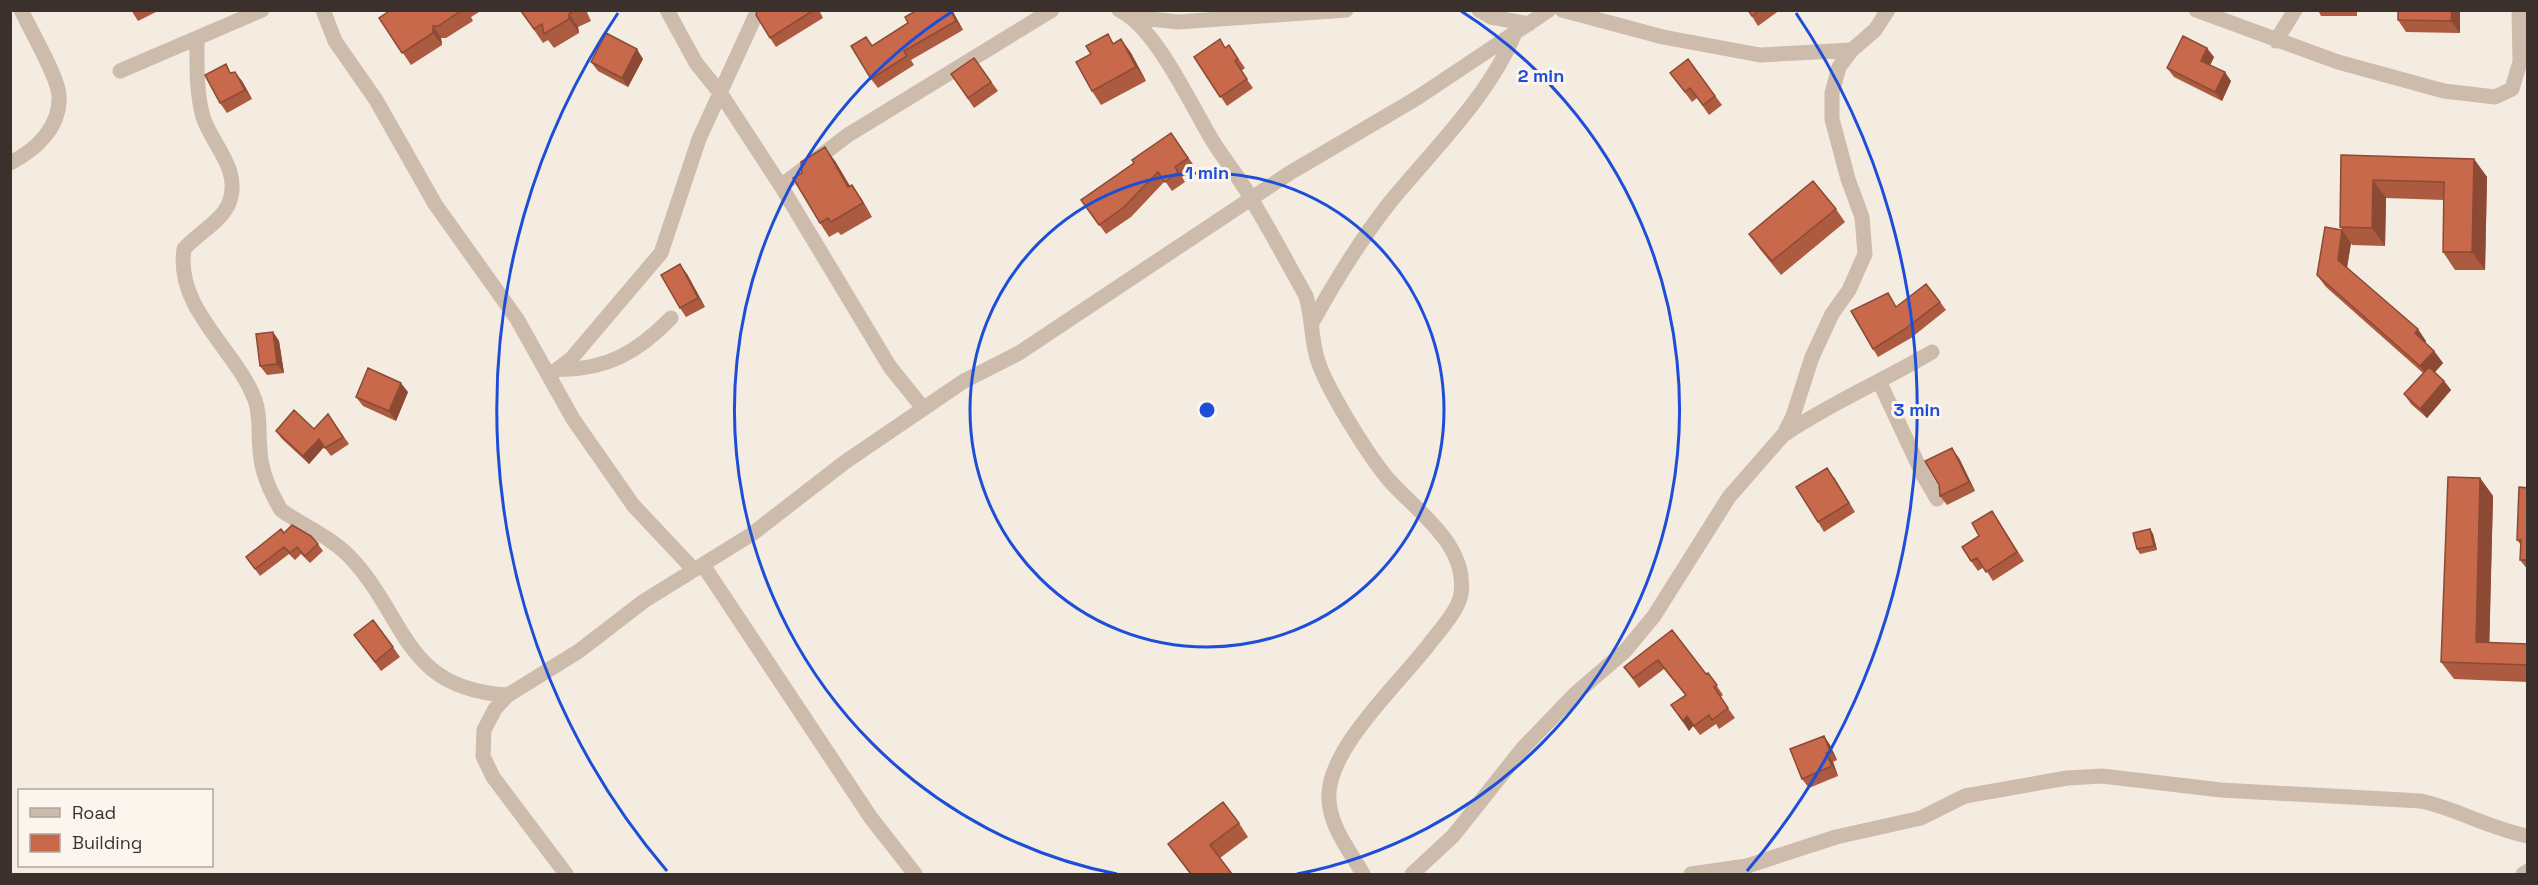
<svg xmlns="http://www.w3.org/2000/svg" width="2538" height="885" font-family="'Space Grotesk',sans-serif">
<style>
.lines{fill:none;stroke-linecap:round;stroke-linejoin:round}
.minor{stroke:#cdbbac;stroke-width:15}
.wall{fill:#ac5a40}
.shaded-wall{fill:#8c4a34}
.building{fill:#c8694b;stroke:#8c4a34;stroke-width:1.5}
.ring{fill:none;stroke:#1d4ed8;stroke-width:3}
.centre{fill:#1d4ed8;stroke:#fbf5ee;stroke-width:3}
.ring-label{font-size:18px;text-anchor:middle;font-weight:bold;fill:#1d4ed8;stroke:#fbf5ee;stroke-width:6;stroke-linejoin:round;paint-order:stroke}
</style>
<rect width="100%" height="100%" fill="#f4ebe1"/>
<g class="lines">
<path class="minor" d="M323 10 335 41 376 100 435 204 517 319 573 419 633 505 694 570
M667 10 696 63 721 94 781 186 890 367 923 408
M1119 10C1157 28 1191 106 1214 143 1226 162 1241 180 1252 200 1271 232 1288 264 1306 296 1312 316 1311 335 1316 354 1322 383 1369 456 1388 479 1417 512 1468 544 1461 594 1458 611 1440 630 1430 643 1401 682 1324 751 1329 801 1331 828 1350 851 1363 874
M1479 10 1491 17 1529 24
M1562 10 1663 37 1760 55 1852 50 1875 30 1888 10
M2196 10 2338 62 2444 91 2495 97 2512 89 2520 62 2519 10
M1132 17 1178 22 1346 10
M197 38C197 64 196 92 203 117 212 145 242 170 229 203 222 221 197 234 184 249 175 309 236 349 255 400 261 416 258 434 260 450 261 472 270 491 281 510 303 526 331 537 350 557 408 619 403 689 508 695
M2276 41 2295 10
M120 71 262 10
M10 163C36 150 61 127 59 95 58 77 30 29 21 10
M781 186 848 135 1052 10
M1312 323C1335 281 1361 239 1391 201 1434 149 1489 96 1515 33
M558 369C606 371 639 351 671 318
M550 375 571 359 661 253 699 139 758 10
M1879 381 1923 475 1937 499
M1785 434C1832 402 1883 381 1932 352
M703 565 871 818 915 874
M566 874 493 777 483 756 484 730 495 709 508 695 579 651 644 601 752 534 845 462 964 381 1019 353 1288 174 1417 98 1549 10
M1412 874 1453 836 1523 748 1575 694 1625 651 1654 616 1729 497 1784 434 1793 416 1812 357 1832 314 1849 290 1865 254 1862 217 1848 179 1832 119V93L1839 67 1852 50
M1691 874 1747 866 1836 837 1921 818 1965 796 2067 778 2102 776 2221 790 2421 801C2458 809 2490 829 2528 836
M2523 874 2528 871"/>
</g>
<path class="wall" d="M131 10H158V11L138 21Z
M391 10H478L479 12 471 17 473 21 446 38H441L442 45 411 65 379 18Z
M522 10H586L591 21 578 27 579 33 554 48 548 40 543 43 521 11Z
M757 10H819L823 18 776 47 770 38Z
M952 10 963 30 911 60 914 65 878 88 871 79 872 46 908 23Z
M1748 10H1780L1758 26Z
M2318 10H2357V16H2321Z
M2398 10H2466V12L2460 11V33L2406 32 2398 20Z
M1121 39 1131 53 1146 81 1101 105 1092 91 1114 43Z
M1229 45 1245 68 1241 71 1253 88 1227 106 1194 57 1226 47Z
M2214 57 2210 65 2231 81 2222 101 2174 77 2167 68Z
M974 58 998 91 974 108 951 74Z
M643 59 628 87 598 71 591 62Z
M1688 59 1722 105 1709 115 1697 98 1692 102 1677 82Z
M232 72 242 81 252 99 227 113 220 103Z
M1171 133 1195 167 1182 177 1185 182 1172 191 1165 181 1131 217 1106 234 1081 200 1134 163Z
M2341 155 2474 159 2487 177 2485 270H2455L2443 252 2444 200 2386 198 2385 246 2352 245 2351 243 2347 268 2426 341 2425 343 2434 351 2443 363 2435 372 2444 381 2451 390 2427 418 2411 404 2404 394 2423 373 2326 287 2317 275 2342 230 2340 227Z
M835 161 850 186 861 198 872 217 841 235 838 232 829 237 820 223Z
M1836 209 1845 222 1781 275 1759 248 1749 234Z
M687 274 705 307 686 317 680 308Z
M1940 302 1946 310 1911 338 1878 357 1873 349 1897 306Z
M273 332 279 341 284 373 267 375 260 366Z
M408 392 396 421 363 406 356 397Z
M328 414 349 444 331 456 324 447 309 464 282 439 276 431 314 429Z
M1959 458 1975 491 1947 505 1940 496Z
M1834 477 1855 512 1824 532 1818 522Z
M2480 478 2493 496 2489 643 2528 644V682L2454 679 2441 662Z
M2528 488V570L2520 560 2521 545 2517 540Z
M1998 520 2024 561 1993 581 1984 567 1978 571 1971 561 1979 536Z
M2150 529 2153 534 2157 550 2140 554 2137 549Z
M284 533 318 544 323 551 310 563 301 554 295 560 289 554 260 576 246 557Z
M1672 630 1706 674 1708 673 1723 695 1720 697 1735 718 1719 729 1716 724 1700 735 1693 726 1689 731 1671 705 1685 695 1664 669 1639 688 1624 667Z
M354 635 393 647 400 657 381 671Z
M1824 736 1830 745 1837 760 1833 762 1838 776 1809 788 1802 779Z
M1239 823 1248 837 1220 858 1232 874H1190L1168 844Z"/>
<path class="shaded-wall" d="M950 10H952L963 30 956 21Z
M2452 10 2460 11V33L2451 21Z
M569 14 578 27 579 33 569 19Z
M433 26 441 38 442 45 433 33Z
M1121 39 1131 53 1146 81 1136 67Z
M2207 48 2214 57 2208 70 2201 61Z
M637 49 643 59 628 87 622 78Z
M235 72 242 81 252 99 245 90Z
M2225 72 2231 81 2222 101 2215 92Z
M825 147 835 161 858 200 848 187Z
M2474 159 2487 177 2485 270 2472 252Z
M2373 180 2386 198 2385 246 2372 228Z
M852 185 861 198 872 217 863 203Z
M2342 230 2351 243 2346 273 2338 260Z
M680 264 687 274 705 307 698 298Z
M2418 329 2426 341 2423 345 2415 333Z
M273 332 279 341 284 373 277 364Z
M2434 351 2443 363 2429 379 2420 366Z
M2444 381 2451 390 2427 418 2420 409Z
M401 383 408 392 396 421 389 411Z
M319 439 324 447 309 464 303 456Z
M1952 448 1959 458 1975 491 1969 482Z
M2480 478 2493 496 2489 660 2476 642Z
M2150 529 2153 534 2157 550 2154 546Z
M1687 716 1693 726 1689 731 1683 721Z
M1824 736 1830 745 1837 760 1830 751Z
M1826 753 1833 762 1838 776 1832 766Z"/>
<path class="building" d="M391 10H462L438 26H433V33L402 53 379 18Z
M522 10H575L569 14V19L544 34 542 24 534 29 521 11Z
M757 10H814L770 38 756 15Z
M917 10H950L956 21 904 51 907 56 871 79 851 46 866 37 872 46 908 23 905 17Z
M1748 10H1760L1752 16Z
M2398 10H2452L2451 21 2398 20Z
M606 33 637 49 622 78 591 62Z
M1108 34 1113 44 1121 39 1136 67 1092 91 1076 62 1091 54 1086 46Z
M2183 36 2207 48 2201 61 2225 72 2215 92 2167 68Z
M1220 39 1225 48 1229 45 1238 59 1235 61 1247 79 1220 97 1194 57Z
M974 58 991 82 968 98 951 74Z
M1688 59 1715 96 1703 105 1690 88 1685 92 1670 73Z
M226 64 230 73 235 72 245 90 220 103 205 75Z
M1171 133 1188 158 1175 167 1178 172 1165 182 1158 172 1124 207 1099 225 1081 200 1134 163 1132 160Z
M825 147 848 187 852 185 863 203 831 222 828 218 820 223 793 178 802 173 801 162Z
M2341 155 2474 159 2472 252H2443L2444 182 2373 180 2372 228 2340 227Z
M1813 181 1836 209 1772 261 1749 234Z
M2325 227 2342 230 2338 260 2418 329 2415 333 2434 351 2420 366 2317 275Z
M680 264 698 298 680 308 661 275Z
M1926 284 1940 302 1905 329 1873 349 1851 311 1888 293 1896 307Z
M273 332 277 364 260 366 256 334Z
M2429 367 2444 381 2420 409 2404 394Z
M368 368 401 383 389 411 356 397Z
M294 410 314 429 328 414 343 437 325 448 319 439 303 456 276 431Z
M1952 448 1969 482 1940 496 1939 485 1925 461Z
M1827 468 1849 503 1818 522 1796 487Z
M2448 477 2480 478 2476 642 2528 644V665L2441 662Z
M2519 487 2528 488V560H2520L2521 540H2517Z
M1992 511 2017 552 1986 572 1977 558 1971 561 1962 547 1979 536 1972 523Z
M292 525 311 536 318 544 305 556 297 547 290 553 284 547 255 569 246 557 281 529 284 533Z
M2150 529 2154 546 2137 549 2133 533Z
M373 620 393 647 375 662 354 635Z
M1672 630 1706 674 1708 673 1717 685 1714 687 1728 708 1712 720 1709 715 1694 726 1687 716 1683 721 1671 705 1686 695 1658 660 1633 678 1624 667Z
M1824 736 1830 751 1826 753 1832 766 1802 779 1790 749Z
M1223 802 1239 823 1210 845 1232 874H1191L1168 844Z"/>
<g class="ring">
<circle cx="1207" cy="410" r="237"/>
<path d="M1117 874A473 473 0 0 1 953 11M1461 11A473 473 0 0 1 1297 874"/>
<path d="M667 871A710 710 0 0 1 618 13M1796 13A710 710 0 0 1 1747 871"/>
</g>
<circle cx="1207" cy="410" r="9" class="centre"/>
<g class="ring-label">
<text x="1541" y="82">2 min</text>
<text x="1207" y="179">1 min</text>
<text x="1917" y="416">3 min</text>
</g>
<rect width="2538" height="885" fill="none" stroke="#3b302b" stroke-width="24"/>
<rect x="18" y="789" width="195" height="78" fill="#fbf5ee" stroke="#aea6a0" stroke-width="1.5"/>
<rect x="30" y="808" width="30" height="9" fill="#cdbbac" stroke="#aea6a0" stroke-width="1.5"/>
<text x="72" y="819" font-size="18" fill="#3b302b">Road</text>
<rect x="30" y="834" width="30" height="18" fill="#c8694b" stroke="#aea6a0" stroke-width="1.5"/>
<text x="72" y="849" font-size="18" fill="#3b302b">Building</text>
</svg>
